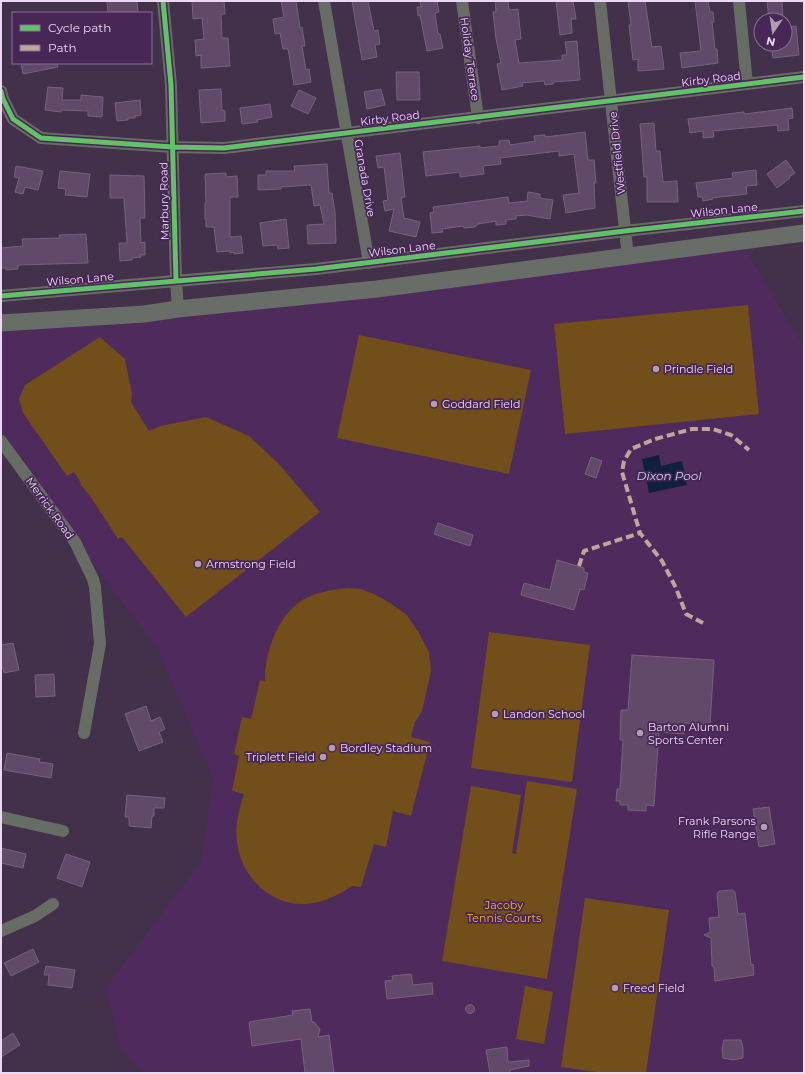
<svg xmlns="http://www.w3.org/2000/svg" width="805" height="1074" font-family="Montserrat,sans-serif">
<style>
.built{fill:#4f2a5c}
.green{fill:#714e1a}
.water{fill:#0f213f}
.building{fill:#614a69;stroke:#736379}
.lines{fill:none;stroke-linecap:round;stroke-linejoin:round}
.street{stroke:#676c64;stroke-width:12}
.secondary{stroke:#696d67;stroke-width:17}
.quiet{stroke:#c0a59a;stroke-width:4;stroke-dasharray:8 4;stroke-linecap:butt}
.cycleway-casing{stroke:#482655;stroke-width:8}
.cycleway{stroke:#61c268;stroke-width:5}
.poi-dot{fill:#b19db8;stroke:#482655;stroke-width:1.5}
.labels{text-anchor:middle;stroke-width:3.5;stroke-linejoin:round;paint-order:stroke}
.street-label{font-size:11px;fill:#ecd7f4;stroke:#482655}
.poi-label{font-size:11px;fill:#ecd7f4;stroke:#482655;text-anchor:start}
.park-label{font-size:11px;fill:#f7b239;stroke:#482655}
.water-label{font-size:12px;font-style:italic;fill:#c1d3ea;stroke:#482655}
</style>
<rect width="100%" height="100%" fill="#43304a"/>
<path class="built" d="M741 242 804 347V1073H143L122 1052 106 987 201 862 213 779 158 649 79 545 29 467 1 431V326Z"/>
<path class="green" d="M748 305 759 414 565 434 554 324Z
M359 335 531 370 509 474 337 438Z
M100 337 125 359 132 394 131 402 149 431 160 426 206 417 249 436 278 463 320 512 186 617 122 537 118 539 90 496 80 484 81 483 74 472 67 476 23 413 19 399 25 385Z
M348 588 361 589 374 594 390 603 407 615 419 633 429 652 431 671 426 694 422 711 415 722 411 737 430 742 411 816 393 811 386 847 374 844 361 887 352 886C321 908 284 913 256 883 247 873 240 861 238 848 234 829 238 812 244 794L232 791 239 756 234 754 242 717 251 719 260 680 265 681C264 653 279 611 306 598 319 592 334 589 348 588Z
M489 632 590 645 572 782 471 768Z
M527 781 577 789 547 979 442 961 471 786 521 795 512 853 516 854Z
M585 898 669 910 646 1073H603L561 1067Z
M525 986 553 992 544 1044 516 1039Z"/>
<path class="water" d="M659 455 661 466 682 461 687 485 649 493 642 459Z"/>
<path class="building" d="M107 1H137L138 12 131 13H108Z
M192 1H224L225 14H221L222 38H228L230 66 201 68V55L196 56 195 40 204 39 202 18 193 19Z
M281 1H296L300 28 302 27 305 46H302L306 70 309 69 311 82 294 85 288 49H283L280 33 275 34 273 19 284 17Z
M352 1H368L374 31 378 30 380 44 375 45 377 57 362 60Z
M420 1H437L439 12 435 13 438 34H440L443 48 427 51 420 15 418 16 417 7H421Z
M495 1H508L509 10 518 9 521 39 515 40 519 63 562 60V55H567L565 42 577 41 580 80 553 82V84L545 85 544 81 522 83 523 86 502 90 497 64 501 63 496 39 493 12H496Z
M556 1H573L576 19H571L572 33 560 35Z
M628 1H645L652 47 661 46 664 69 638 71V59L633 60 629 25H631Z
M695 1H708L710 12H713L714 22H712L715 49H717L718 63 682 68 680 53 701 51Z
M767 1H782L783 19 769 20Z
M796 26 799 55 773 58 771 44H785V27Z
M21 63H57L58 67 23 74Z
M396 72H419L420 100H397Z
M48 87 63 88 62 100H81V95L103 97 102 117 88 116V111L61 110V112L45 110Z
M221 89 222 110 225 111V121L201 123 199 90Z
M381 89 385 105 367 109 364 92Z
M299 90 316 98 308 114 291 106Z
M140 100 141 115 135 116V118H128V120L117 121 115 103Z
M270 104 272 117 257 120 258 122 242 124 240 108Z
M792 108 793 118 788 119 789 130 778 131 777 125 713 131 714 137 703 138V131L690 133 688 119 735 113 744 112V114Z
M654 123 656 151H660L663 182 677 181 678 202H647V177H644L640 124Z
M585 132 588 160H594L596 183H594L595 208 566 213 563 195 579 193 574 154 559 156V151L500 158 501 164 483 166 484 174 460 177V172L426 176 423 152 480 146V148L499 146V141L509 140 510 145 535 141 534 136 545 135V137Z
M400 153 405 197 401 198 404 218 420 222 416 237 389 231 394 209 385 211 383 201 388 200 384 167 378 168 376 156Z
M786 160 795 173 789 177 790 178 777 188 767 174Z
M327 164 329 193H332L335 212 336 243 308 244 307 225 324 224 320 205 314 206 311 185 281 187V189L258 190V175H266V171H295L294 166Z
M16 166 43 171 38 190 25 187 23 194 15 192 19 178 14 177Z
M756 170 757 185 746 186 747 194 712 198 713 199 703 201 702 197H698L696 183 733 178 732 173Z
M60 171 90 174 87 197 65 195 66 189 58 188Z
M226 173V177L237 176 238 197H230V237L241 236 243 253 234 254V252L230 253V251L217 252 214 227H206V219H205V203H206L205 174Z
M110 175 144 176 145 218H140L141 243 145 242V255H140L141 257 132 258V260L120 261 119 243H127L124 198H110Z
M528 192 540 194V198L553 200 550 219 526 215 516 216V219L506 220V224L496 225V221L478 224 475 227 464 228 463 226 442 229 443 232 432 233 430 213 434 212 433 207 508 197 509 203 527 201Z
M286 219 289 248 278 249 277 245 263 246 260 223Z
M86 234 88 263 18 265V269L6 270V268H1V248L23 246 22 239 60 238 59 235Z
M591 457 602 461 596 478 585 474Z
M438 523 473 535 470 546 434 534Z
M557 560 584 568V572L588 573 584 590 580 589 574 610 521 595 524 583 550 590Z
M13 643 19 670 4 673 3 668H1V645Z
M632 655 714 660 710 725 685 723 684 734 659 732 654 806 646 805V811L628 810V805H620V801H616L617 789H620L623 740H620L621 710H628Z
M54 674 55 696 36 697 35 675Z
M146 706 151 721 160 717 165 729 159 732 163 742 139 751 125 714Z
M7 753 40 759 39 762 53 764 51 778 4 770Z
M127 795 165 798 164 808H154V816H152L151 828 129 826V817H125Z
M769 807 775 844 759 847 753 809Z
M1 848 26 854 23 868 1 863Z
M66 854 90 862 82 887 57 878Z
M732 890 735 892 738 914 745 913 751 965 753 964 754 975 715 981 714 968 712 966 711 938 704 935 710 932 709 918 719 917 717 894 719 891Z
M33 949 39 962 11 976 4 963Z
M46 966 75 970 72 988 48 985 49 975H44Z
M411 974 413 985 432 983 433 994 387 999 385 981 393 980 392 976Z
M465.5 1009a4.5 4.5 0 1 1 9 0a4.5 4.5 0 1 1-9 0Z
M310 1009 312 1022H314L320 1029 318 1037 329 1035 334 1073H305L301 1039 252 1046 249 1022 293 1015 292 1011Z
M13 1033 20 1045 1 1057V1041Z
M724 1040H741L743 1048V1058L733 1060 723 1058 722 1049Z
M507 1047 508 1062 529 1060V1066L510 1070V1073H490L486 1050Z"/>
<g class="lines">
<path class="street" d="M163 1 171 85 176 281 178 309
M324 1 369 263
M462 1 478 118
M600 1 628 257
M739 1 747 84
M1 91 3 99 13 119 41 138 173 147 224 148 804 77
M1 296 316 269 625 231 804 211
M1 441 75 542 93 579 95 587 100 644 84 733
M1 817 63 831
M1 931 35 916 53 904"/>
<path class="secondary" d="M1 323 144 314 178 309 377 289 804 233"/>
<path class="quiet" d="M579 566 584 551 640 533
M703 623 686 614 676 588 662 561 640 533 622 472 624 461 631 449 655 439 692 429H713L731 435 749 450"/>
<g class="cycleway-casing">
<path id="cycleway" d="M163 1 171 85 176 281
M1 91 3 99 13 119 41 138 173 147 224 148 804 77
M1 296 316 269 625 231 804 211"/>
</g>
<use href="#cycleway" class="cycleway"/>
</g>
<g class="poi-dot">
<circle cx="656" cy="369" r="4"/>
<circle cx="434" cy="404" r="4"/>
<circle cx="198" cy="564" r="4"/>
<circle cx="495" cy="714" r="4"/>
<circle cx="640" cy="733" r="4"/>
<circle cx="332" cy="748" r="4"/>
<circle cx="323" cy="757" r="4"/>
<circle cx="764" cy="827" r="4"/>
<circle cx="615" cy="988" r="4"/>
</g>
<g class="labels">
<g class="street-label">
<text transform="translate(470 59) rotate(82)" y="4">Holiday Terrace</text>
<text transform="translate(711 79) rotate(-7)" y="4">Kirby Road</text>
<text transform="translate(390 118) rotate(-7)" y="4">Kirby Road</text>
<text transform="translate(617 153) rotate(-96)" y="4">Westfield Drive</text>
<text transform="translate(365 178) rotate(80)" y="4">Granada Drive</text>
<text transform="translate(164 201) rotate(-91)" y="4">Marbury Road</text>
<text transform="translate(724 210) rotate(-6)" y="4">Wilson Lane</text>
<text transform="translate(402 249) rotate(-7)" y="4">Wilson Lane</text>
<text transform="translate(80 279) rotate(-5)" y="4">Wilson Lane</text>
<text transform="translate(50 508) rotate(54)" y="4">Merrick Road</text>
</g>
<g class="poi-label">
<text x="664" y="373">Prindle Field</text>
<text x="442" y="408">Goddard Field</text>
<text x="206" y="568">Armstrong Field</text>
<text x="503" y="718">Landon School</text>
<text x="648" y="731">Barton Alumni<tspan x="648" dy="13">Sports Center</tspan></text>
<text x="340" y="752">Bordley Stadium</text>
<text x="315" y="761" text-anchor="end">Triplett Field</text>
<text x="756" y="825" text-anchor="end">Frank Parsons<tspan x="756" dy="13">Rifle Range</tspan></text>
<text x="623" y="992">Freed Field</text>
</g>
<g class="park-label">
<text x="504" y="909">Jacoby<tspan x="504" dy="13">Tennis Courts</tspan></text>
</g>
<g class="water-label">
<text x="669" y="480">Dixon Pool</text>
</g>
</g>
<rect width="805" height="1074" fill="none" stroke="#ecd7f4" stroke-width="4"/>
<rect x="12" y="12" width="140" height="52" fill="#482655" stroke="#8a6d95"/>
<rect x="20" y="25" width="20" height="6" fill="#61c268" stroke="#8a6d95"/>
<text x="48" y="32" font-size="12" fill="#ecd7f4">Cycle path</text>
<rect x="20" y="45" width="20" height="6" fill="#c0a59a" stroke="#8a6d95"/>
<text x="48" y="52" font-size="12" fill="#ecd7f4">Path</text>
<g transform="translate(773 32) rotate(193)"><circle r="19" fill="#482655" stroke="#8a6d95"/>
<path d="M0-3L7 15L0 10L-7 15Z" fill="#b19db8"/>
<text y="-6" font-size="11" font-weight="bold" text-anchor="middle" fill="#ecd7f4">N</text>
</g>
</svg>
